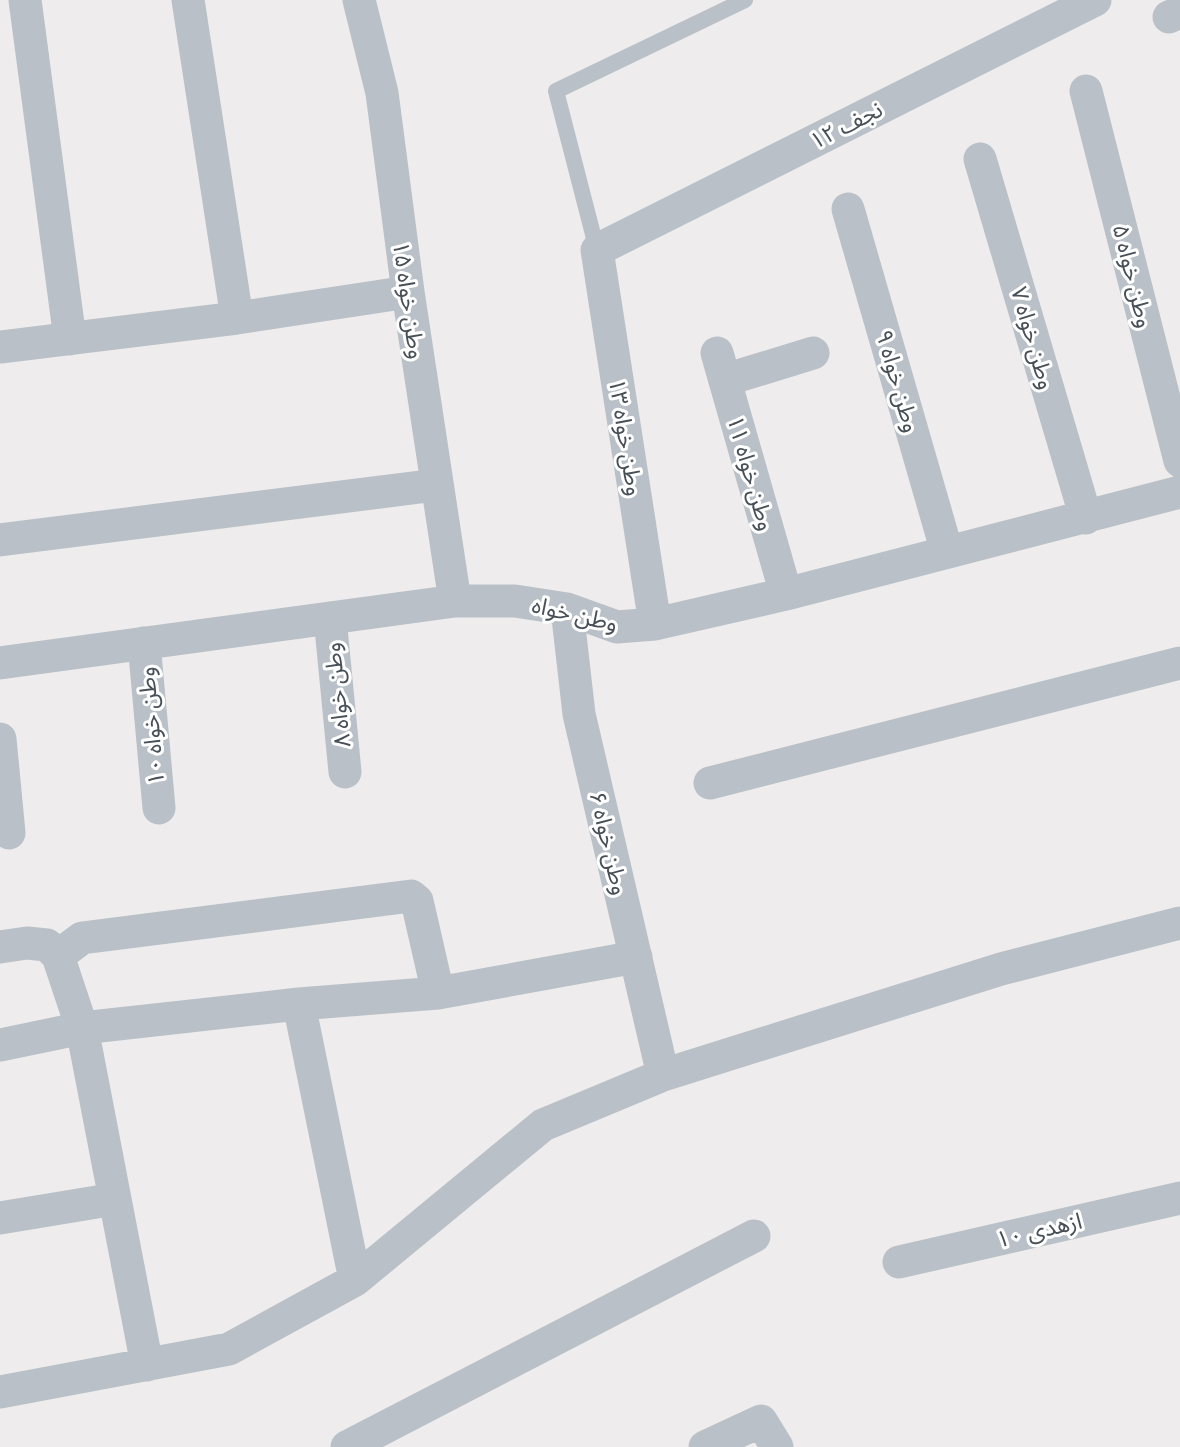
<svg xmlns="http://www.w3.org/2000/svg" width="1180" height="1447" font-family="'Archivo Narrow','Noto Sans Arabic',sans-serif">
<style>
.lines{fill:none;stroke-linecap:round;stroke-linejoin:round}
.service{stroke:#b9c0c7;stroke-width:16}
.minor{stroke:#b9c0c7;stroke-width:33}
.labels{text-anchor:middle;stroke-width:6;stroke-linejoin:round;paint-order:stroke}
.street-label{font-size:23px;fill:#474f57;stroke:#fff}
</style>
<rect width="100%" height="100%" fill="#eeecec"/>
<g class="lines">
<path class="service" d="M597 250 556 91 745 0"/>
<path class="minor" d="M25 0 70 339
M188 0 237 318
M359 0 382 93 408 292 455 601
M1169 17 1180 12
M1086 91 1180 461
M980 159 1086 518
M848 209 947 552
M0 347 237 318 408 292
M717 353 786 594
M725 380 813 353
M0 540 436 485
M567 609 579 714 663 1075
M330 618 345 772
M655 624 597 250 1095 0
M144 643 159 808
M0 663 455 601H515L567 609 617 627 655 624 786 594 1180 492
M0 739 9 833
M710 783 1180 663
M0 947 27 943 47 945 58 956 82 1028 147 1365
M58 956 82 938 411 896 417 901 438 993
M299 1004 355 1280
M0 1045 82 1028 299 1004 438 993 636 957
M0 1218 115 1199
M899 1262 1180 1198
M0 1392 229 1349 355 1280 543 1125 663 1075 1001 969 1180 923
M347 1447 754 1236
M705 1447 761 1421 777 1447"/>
</g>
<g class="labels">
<g class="street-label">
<text transform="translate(846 125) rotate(-27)" y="8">نجف ۱۲</text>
<text transform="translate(1133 276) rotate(76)" y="8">وطن خواه ۵</text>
<text transform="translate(409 300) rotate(82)" y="8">وطن خواه ۱۵</text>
<text transform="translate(1033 338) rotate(74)" y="8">وطن خواه ۷</text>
<text transform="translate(898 381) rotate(74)" y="8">وطن خواه ۹</text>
<text transform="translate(626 437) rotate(81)" y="8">وطن خواه ۱۳</text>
<text transform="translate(751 473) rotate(74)" y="8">وطن خواه ۱۱</text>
<text transform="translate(575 614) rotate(13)" y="8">وطن خواه</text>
<text transform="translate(337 695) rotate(-96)" y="8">وطن خواه ۸</text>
<text transform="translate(151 726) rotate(-95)" y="8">وطن خواه ۱۰</text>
<text transform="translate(609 843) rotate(77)" y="8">وطن خواه ۶</text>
<text transform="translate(1039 1230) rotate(-13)" y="8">ازهدی ۱۰</text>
</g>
</g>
</svg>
